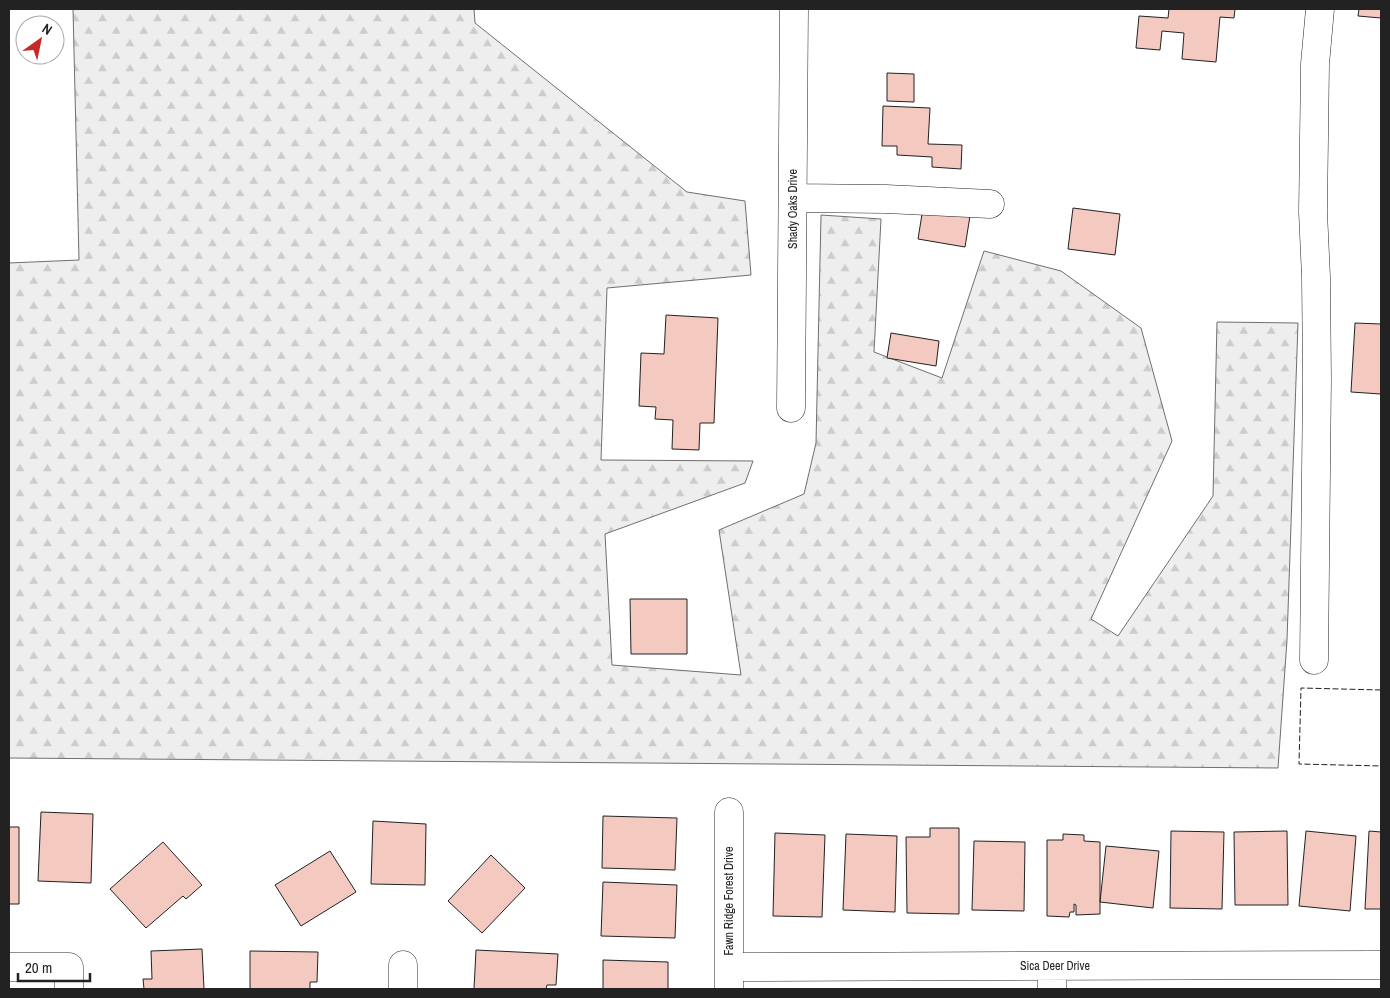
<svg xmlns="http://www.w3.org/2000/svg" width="1390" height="998" font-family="'Archivo Narrow',sans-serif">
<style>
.forest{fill:url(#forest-firs);stroke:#6f6f6f}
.building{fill:#f3c9c0;stroke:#222}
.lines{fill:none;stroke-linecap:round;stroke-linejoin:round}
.minor-casing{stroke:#222;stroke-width:29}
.minor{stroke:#fff;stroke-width:28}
.fence{stroke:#222;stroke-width:1;stroke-dasharray:6 2.5;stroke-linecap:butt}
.labels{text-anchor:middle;stroke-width:4;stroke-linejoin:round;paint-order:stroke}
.street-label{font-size:12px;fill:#222;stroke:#fff}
</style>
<defs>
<pattern id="forest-firs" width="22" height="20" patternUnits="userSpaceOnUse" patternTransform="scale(1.25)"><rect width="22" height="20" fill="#eee"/><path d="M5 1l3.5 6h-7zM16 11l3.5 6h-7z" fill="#ccc"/></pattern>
</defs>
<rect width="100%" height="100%" fill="#fff"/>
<path class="forest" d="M73 9H474L475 23 687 192 745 201 751 275 607 288 601 460 753 461 745 483 605 534 612 665 741 675 719 530 804 494 816 443 821 215 881 219 874 352 942 378 984 251 1061 271 1141 328 1172 441 1091 619 1118 636 1213 496 1217 322 1298 323 1287 640 1278 768 9 758V263L79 260Z"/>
<path class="building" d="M1169 9H1235L1234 18 1220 17 1216 62 1182 59 1184 33 1162 31 1160 50 1136 48 1139 16 1168 18Z
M1359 9H1381V18L1358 16Z
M887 73 914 74V102L887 101Z
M883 106 930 108 928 144 962 145 961 169 932 167V157L897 155V146H882Z
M923 208 970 216 965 247 918 239Z
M1073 208 1120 214 1115 255 1068 249Z
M666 315 718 318 714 423H700L699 450 672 449 673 420 655 419 656 407 639 406 641 353 664 354Z
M1355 323 1381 324V394L1351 392Z
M891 333 939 341 936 366 887 358Z
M630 599H687V654H631Z
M41 812 93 814 91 883 38 881Z
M603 816 677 818 675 870 602 868Z
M373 821 426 824 425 885 371 884Z
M9 827H19V904H9Z
M930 828H959V914L907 913 906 837H930Z
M1171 831 1224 832 1222 909 1170 908Z
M1287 831 1288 905H1235L1234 832Z
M1306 831 1356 836 1350 911 1299 906Z
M1369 831 1381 832V909H1365Z
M775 833 825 835 822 917 773 916Z
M846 834 897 836 895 912 843 910Z
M1063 834 1084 835V841L1100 842V914L1076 915V905L1074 904V912H1070L1069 917 1047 916V840H1063Z
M974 841 1025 842 1024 911 972 910Z
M163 842 202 885 186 899 183 896 146 928 110 889Z
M1106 846 1159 851 1153 908 1100 902Z
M330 851 356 892 301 926 275 885Z
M491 855 525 888 482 933 448 901Z
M603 882 677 885 675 938 601 936Z
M202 949 204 989H144L143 979H152L151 951Z
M476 950 558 954 556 985H547L546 989H474Z
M250 951 318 952 317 982H310V989H250Z
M603 960 668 962V989H603Z"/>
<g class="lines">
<g class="minor-casing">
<path id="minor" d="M793 198 886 199 990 204
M791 408 794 9
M1314 660 1317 379 1316 277 1313 212 1315 64 1320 9
M1052 966V989
M9 967H69V989
M729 967 1381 965
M403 989V965
M729 989V812"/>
</g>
<use href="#minor" class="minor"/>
<path class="fence" d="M1381 690 1301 688 1299 764 1381 766"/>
</g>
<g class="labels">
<g class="street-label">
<text transform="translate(793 209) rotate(-90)" y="4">Shady Oaks Drive</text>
<text transform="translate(729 901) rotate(-90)" y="4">Fawn Ridge Forest Drive</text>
<text x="1055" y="970">Sica Deer Drive</text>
</g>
</g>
<rect width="1390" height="998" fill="none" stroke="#222222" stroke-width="20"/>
<g transform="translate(40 40) rotate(33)"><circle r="24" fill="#ffffff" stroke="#a7a7a7"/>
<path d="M0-4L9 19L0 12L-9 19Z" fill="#c62828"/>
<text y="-8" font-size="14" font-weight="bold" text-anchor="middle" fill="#222222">N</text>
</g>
<path d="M18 973v8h72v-8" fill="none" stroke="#222222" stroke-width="2.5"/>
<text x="25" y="973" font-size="15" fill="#222222" stroke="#ffffff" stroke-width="4" paint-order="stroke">20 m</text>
</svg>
